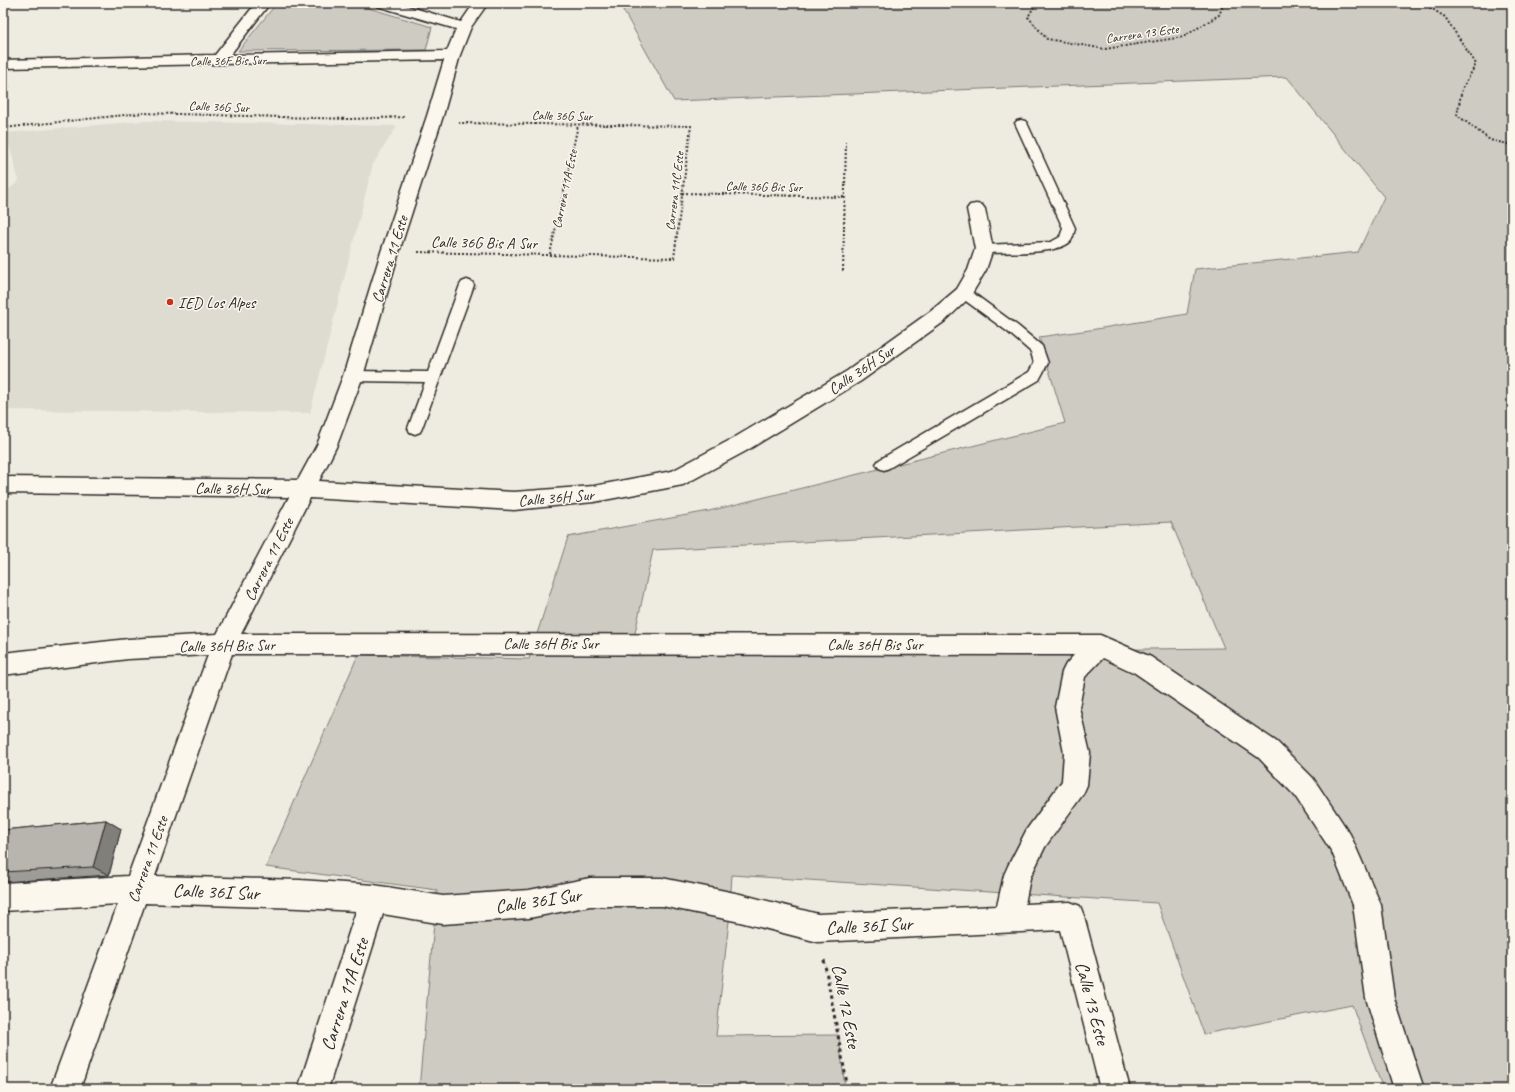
<svg xmlns="http://www.w3.org/2000/svg" width="1515" height="1092" font-family="Caveat,sans-serif">
<style>
.built{fill:#dedbd1}
.green{fill:#cecbc2;stroke:#7c7b76;fill-rule:evenodd}
.lines{fill:none;stroke-linecap:round;stroke-linejoin:round}
.service-casing{stroke:#2b2b2b;stroke-width:3}
.minor-casing{stroke:#2b2b2b;stroke-width:3}
.path-far1{stroke:#2b2b2b;stroke-width:2;stroke-dasharray:2 2;stroke-linecap:butt}
.path{stroke:#2b2b2b;stroke-width:3;stroke-dasharray:3.5 3.5;stroke-linecap:butt}
.service{fill:#fbf7ec;fill-rule:evenodd}
.minor{fill:#fbf7ec;fill-rule:evenodd}
.wall{fill:#9e9c96;stroke:#2b2b2b}
.shaded-wall{fill:#817f7a;stroke:#2b2b2b}
.building{fill:#b8b5ae;stroke:#2b2b2b}
.poi-dot{fill:#c8321e;stroke:#fbf7ec;stroke-width:1.5}
.labels{text-anchor:middle;stroke-width:3;stroke-linejoin:round;paint-order:stroke}
.far-street-label{font-size:13px;fill:#2b2b2b;stroke:#fbf7ec}
.street-label{font-size:16px;fill:#2b2b2b;stroke:#fbf7ec}
.poi-label{font-size:16px;fill:#2b2b2b;stroke:#fbf7ec;text-anchor:start}
.near-street-label{font-size:19px;fill:#2b2b2b;stroke:#fbf7ec}
</style>
<rect width="100%" height="100%" fill="#eeebe0"/>
<filter id="ink" filterUnits="userSpaceOnUse"><feTurbulence type="fractalNoise" baseFrequency=".025" numOctaves="2"/><feDisplacementMap in="SourceGraphic" scale="8" xChannelSelector="R" yChannelSelector="G"/><feConvolveMatrix kernelMatrix="1 2 1 2 8 2 1 2 1" color-interpolation-filters="sRGB"/></filter>
<g filter="url(#ink)">
<path class="built" d="M143 121 397 126 373 164 310 413 3 410V194L19 181 6 133Z"/>
<path class="green" d="M277 3H352L432 27 426 50 238 51Z
M619 3H1512V1089H1383L1352 1005 1204 1034 1157 903 732 875 729 921 716 1036 839 1035 845 1089H419L437 890 266 867 358 655 529 659 568 537 709 511 1065 423 1039 337 1090 330 1187 314 1195 269 1358 252 1384 197 1287 77 674 101ZM1171 522 1224 648 630 656 653 550Z"/>
<g class="lines">
<g class="service-casing">
<path id="service" d="M1021 120 1025 121 1027 123 1075 228C1074 233 1073 239 1070 242 1055 255 1005 252 984 253L979 252 978 249 979 246 984 245 1051 242 1060 237 1063 228 1015 123 1017 121Z
M467 280 472 282 474 285 422 428 420 432 415 434 410 432 408 428 425 382 353 381 348 380 346 376 348 372 353 371 428 372 460 285 462 282Z
M964 288 969 290 1018 326 1042 346 1048 363 1039 380 889 468 884 470 879 468 876 464 879 460 1029 372 1034 363 1031 352 1008 332 959 296 957 293 959 290Z"/>
</g>
<g class="minor-casing">
<path id="minor" d="M256 3H270L230 55 447 51 456 29 377 6 375 3H397L461 22 474 3H488L471 27 460 55 443 116 399 252 363 376 337 445 319 481 514 492 594 486 672 471 732 439 847 371 931 311 957 289 968 270 975 249 967 209 970 205 976 204 982 205 985 209 993 249 986 270 970 297 945 321 861 381 746 451 683 485 594 502 514 510 310 498 241 634 1100 635 1151 657 1277 742 1313 778 1350 834 1381 905 1394 998 1424 1089H1394L1366 998 1353 905 1332 852 1295 796 1259 758 1135 673 1103 658 1085 677 1079 707 1090 753 1087 785 1083 794 1045 847 1030 878 1025 904 1070 902 1080 906 1084 916 1130 1089H1100L1060 930 818 942 740 922 662 906H590L529 918 443 924 383 914 328 1089H298L356 911 300 908 145 903 80 1089H50L118 904 3 911V883L128 876 208 655 128 659 3 675V653L128 639 217 634 289 497 3 493V477L298 480 317 445 343 376 381 252 427 116 444 60 3 68V60L215 55ZM232 654 1074 655 1066 664 1062 672 1055 707 1064 753 1062 781 1027 829 1008 866 1004 875 997 906 818 914 740 894 662 878H590L529 890 443 896 374 885 300 880 155 876Z"/>
</g>
<path class="path-far1" d="M1036 3 1028 17 1047 39 1105 49 1183 37 1219 15 1224 3
M1423 3 1445 17 1476 64 1462 89 1457 115 1490 140 1512 145
M3 97 9 86
M3 128 143 113 350 119 406 117
M682 193 844 197
M418 252 674 258 691 126 459 123
M550 254 578 125
M843 271 846 142"/>
<path class="path" d="M824 960 848 1089"/>
<use href="#service" class="service"/>
<use href="#minor" class="minor"/>
</g>
<path class="wall" d="M106 820 121 829 109 875 3 882V830Z"/>
<path class="shaded-wall" d="M3 815 5 816 3 825Z
M106 820 121 829 109 875 93 867Z"/>
<path class="building" d="M106 820 93 867 3 872V830Z"/>
</g>
<circle class="poi-dot" cx="170" cy="302" r="4"/>
<g class="labels">
<g class="far-street-label">
<text transform="translate(1142 33) rotate(-8)" y="5">Carrera 13 Este</text>
<text transform="translate(228 60) rotate(-1)" y="5">Calle 36F Bis Sur</text>
<text transform="translate(219 106) rotate(2)" y="5">Calle 36G Sur</text>
<text transform="translate(562 115) rotate(1)" y="5">Calle 36G Sur</text>
<text transform="translate(764 186) rotate(1)" y="5">Calle 36G Bis Sur</text>
<text transform="translate(564 189) rotate(-78)" y="5">Carrera 11A Este</text>
<text transform="translate(674 191) rotate(-83)" y="5">Carrera 11C Este</text>
</g>
<g class="street-label">
<text transform="translate(484 242) rotate(1)" y="6">Calle 36G Bis A Sur</text>
<text transform="translate(389 259) rotate(-73)" y="6">Carrera 11 Este</text>
<text transform="translate(861 369) rotate(-34)" y="6">Calle 36H Sur</text>
<text transform="translate(233 488) rotate(1)" y="6">Calle 36H Sur</text>
<text transform="translate(556 497) rotate(-5)" y="6">Calle 36H Sur</text>
<text transform="translate(268 559) rotate(-63)" y="6">Carrera 11 Este</text>
<text x="551" y="649">Calle 36H Bis Sur</text>
<text x="875" y="650">Calle 36H Bis Sur</text>
<text transform="translate(227 645) rotate(-1)" y="6">Calle 36H Bis Sur</text>
<text transform="translate(147 859) rotate(-70)" y="6">Carrera 11 Este</text>
</g>
<g class="poi-label">
<text x="178" y="308">IED Los Alpes</text>
</g>
<g class="near-street-label">
<text transform="translate(216 891) rotate(2)" y="7">Calle 36I Sur</text>
<text transform="translate(538 900) rotate(-8)" y="7">Calle 36I Sur</text>
<text transform="translate(869 925) rotate(-3)" y="7">Calle 36I Sur</text>
<text transform="translate(344 994) rotate(-72)" y="7">Carrera 11A Este</text>
<text transform="translate(1093 1003) rotate(75)" y="7">Calle 13 Este</text>
<text transform="translate(847 1006) rotate(79)" y="7">Calle 12 Este</text>
</g>
</g>
<rect width="1515" height="1092" fill="none" stroke="#fbf7ec" stroke-width="16"/>
<rect x="8" y="8" width="1499" height="1076" fill="none" stroke="#2b2b2b" stroke-width="1.5" filter="url(#ink)"/>
</svg>
